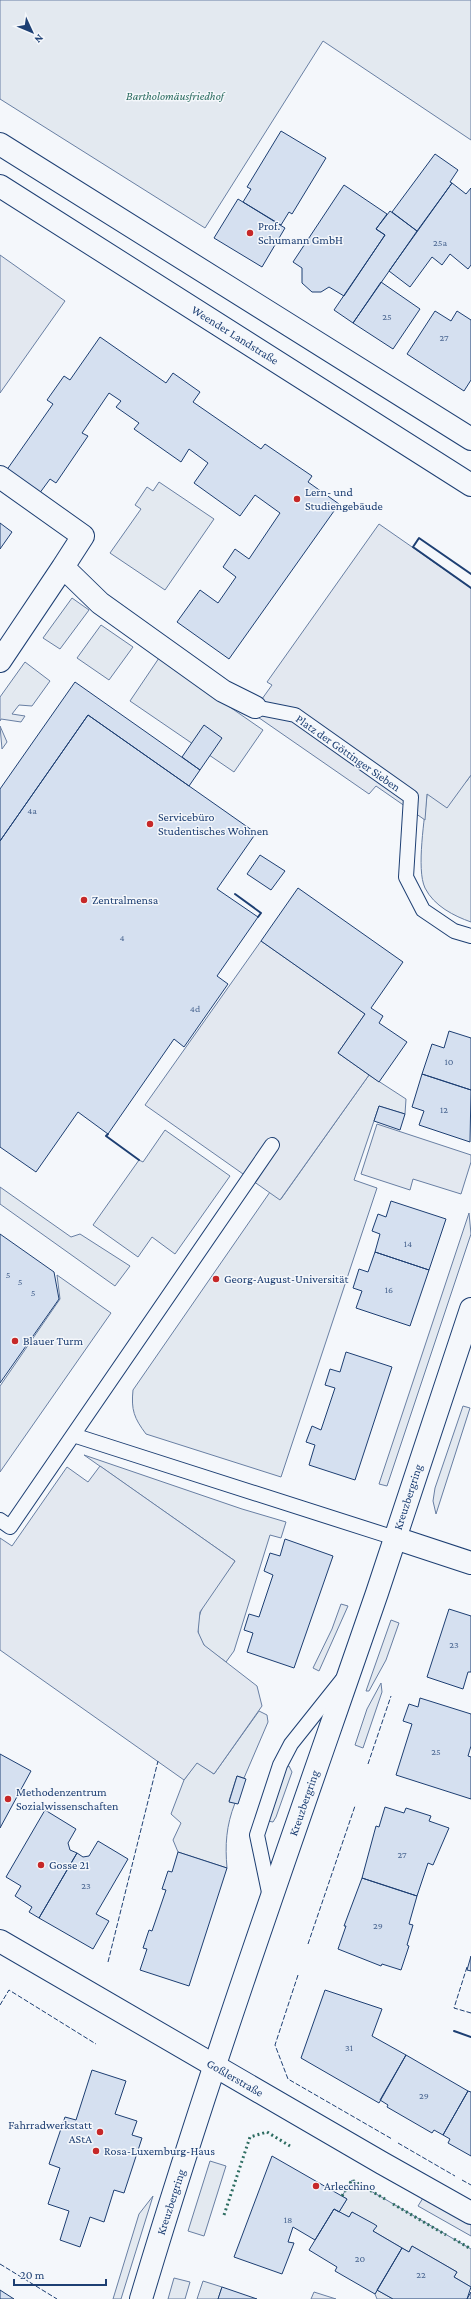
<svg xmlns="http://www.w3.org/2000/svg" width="471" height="2299" font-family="'Crimson Pro',serif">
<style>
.green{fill:#e3e9f0;stroke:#687fa3}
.parking{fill:#e3e8f0;stroke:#687fa3}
.building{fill:#d5e0f0;stroke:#1d3f73}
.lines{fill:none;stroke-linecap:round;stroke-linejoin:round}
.service-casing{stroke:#1d3f73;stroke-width:16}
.minor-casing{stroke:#1d3f73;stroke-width:24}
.tertiary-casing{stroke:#1d3f73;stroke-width:24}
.primary-casing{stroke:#1d3f73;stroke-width:24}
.service{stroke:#f4f7fb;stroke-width:14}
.minor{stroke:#f4f7fb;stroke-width:22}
.tertiary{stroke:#f4f7fb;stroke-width:22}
.primary{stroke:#f4f7fb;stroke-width:22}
.hedge{stroke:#2c6c60;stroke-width:3;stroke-dasharray:2 3;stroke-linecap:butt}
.fence{stroke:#1d3f73;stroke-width:1;stroke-dasharray:5 2;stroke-linecap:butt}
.wall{stroke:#1d3f73;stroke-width:2}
.poi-dot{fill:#c62828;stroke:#f4f7fb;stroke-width:1.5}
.labels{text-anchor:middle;stroke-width:3;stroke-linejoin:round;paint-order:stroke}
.number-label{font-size:10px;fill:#4b6792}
.park-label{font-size:12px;font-style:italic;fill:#2c6c60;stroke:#f4f7fb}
.poi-label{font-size:12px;fill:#1d3f73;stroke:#f4f7fb;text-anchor:start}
.street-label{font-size:12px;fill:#1d3f73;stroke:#f4f7fb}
</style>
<rect width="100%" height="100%" fill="#f4f7fb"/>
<path class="green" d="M0 0H471V140L323 41 205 228 0 99Z
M159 482 214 519 165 590 110 553 141 509 135 505 147 487 153 491Z
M72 598 89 610 60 649 43 638Z
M101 625 133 647 109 680 77 658Z
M159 658 263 730 234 772 130 701Z
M25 662 50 681 32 706 19 705 12 714 25 716 21 722 1 719 0 721V697Z
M0 726 7 742 2 749Z
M471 775V922C454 916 434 906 425 888 416 869 425 817 427 794L466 782Z
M369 1075 406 1099 405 1114 379 1106 354 1180 377 1188 281 1477 146 1434C134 1418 131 1410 133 1390L270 1192 281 1199Z
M165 1130 230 1176 175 1254 152 1237 138 1257 93 1225 139 1160 143 1162Z
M0 1187 71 1237 80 1234 130 1266 115 1286 0 1204Z
M469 1213 471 1234 387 1486 379 1484Z
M57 1275 111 1313 0 1472V1386L60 1299Z
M463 1406 470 1408 436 1514 433 1501 435 1488Z
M84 1455 242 1509 286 1522 281 1538 270 1535 234 1651 226 1662C220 1657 209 1651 204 1645 183 1617 220 1583 235 1561Z
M341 1604 348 1606 319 1671 313 1668 332 1629Z
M391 1620 399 1623 386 1660 369 1691H366Z
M381 1683 382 1692 363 1748 355 1745 367 1709Z
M259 1711 267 1715 268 1722 244 1778 237 1776 229 1801 235 1803C226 1826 225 1845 227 1868L178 1852 173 1840 181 1823 171 1814 184 1780 197 1762 214 1774Z
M289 1766 292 1772 276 1817 273 1822 268 1821 285 1767Z
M210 2161 226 2166 204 2236 188 2231Z
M352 2180 471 2249V2287L454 2277 457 2272 412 2246 409 2252 373 2231 376 2226 352 2212 349 2217 339 2212 347 2199 342 2196Z
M153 2196 121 2299H113L139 2214Z
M174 2278 190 2282 185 2299H168Z
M203 2281 222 2287 218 2299H197Z
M377 2290 393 2299H377L375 2294Z"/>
<path class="parking" d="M0 255 65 301 0 393Z
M379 524 471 588V775L447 808 427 794 425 820 376 786 369 794 252 713 272 685 267 682Z
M261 941 365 1014 338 1053 369 1075 280 1200 145 1105Z
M377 1124 471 1155V1162L461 1194 413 1179 410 1190 361 1174Z
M100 1466 235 1561 200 1612 198 1632 204 1645 257 1686 262 1706 214 1774 197 1763 184 1780 0 1650V1538L12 1546 67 1467 88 1482Z
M423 2198 471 2225V2236L418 2206Z
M314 2292 336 2299H311Z"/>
<path class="building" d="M281 131 326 158 292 214 289 212 281 225 243 202 251 189 247 187Z
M435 154 458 170 450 182 452 183 417 231 392 212Z
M452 183 466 194 471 188V265L468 269 450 254 442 265 432 257 410 287 389 271Z
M344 185 387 214 376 229 385 235 344 296 329 287 321 292H312L302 283V268L293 262Z
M238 199 285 228 262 267 214 238Z
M390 211 417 231 353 323 334 310 385 235 376 229Z
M381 282 420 309 393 349 353 323Z
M435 311 451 321 457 311 471 320V380L464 391 407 354Z
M100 337 166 383 173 373 200 392 193 402 261 449 265 444 312 476 308 482 339 504 229 659 177 622 200 590 218 603 236 577 223 567 235 549 249 559 280 513 255 495 240 516 194 483 208 463 189 449 181 462 134 429 139 423 116 407 121 401 109 393 82 433 88 436 56 483 50 479 39 494 6 471 53 404 47 400 64 376 70 380Z
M0 523 12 532 0 549Z
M75 682 200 770 189 786 88 715 0 841V789Z
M88 715 256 833 217 889 258 917 217 976 228 984 184 1047 174 1039 108 1134 78 1112 36 1172 0 1147V841Z
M204 725 222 738 200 770 182 757Z
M260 855 285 871 271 890 247 874Z
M298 888 403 962 371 1008 383 1016 379 1023 407 1042 379 1082 338 1053 365 1014 261 941Z
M449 1031 471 1038V1090L422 1074 432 1044 444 1048Z
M422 1074 471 1090 470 1142 419 1125 424 1111 412 1107Z
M379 1106 405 1114 400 1130 374 1121Z
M391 1201 446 1219 429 1270 375 1252 380 1234 372 1231 378 1214 386 1217Z
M0 1234 54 1272 59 1299 0 1383Z
M375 1252 429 1270 410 1326 356 1308 362 1291 353 1288 359 1269 368 1272Z
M346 1352 392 1367 355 1480 309 1465 315 1445 306 1442 312 1426 321 1430 335 1388 325 1385 330 1369 340 1372Z
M285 1539 333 1556 294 1668 247 1652 253 1633 244 1630 249 1614 259 1617 273 1575 264 1571 270 1553 280 1556Z
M449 1609 471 1616V1672H468L463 1689 427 1677Z
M420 1698 471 1714V1746L468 1756 471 1757V1799L396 1775 412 1724 403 1721 409 1704 418 1707Z
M0 1754 31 1771 0 1828Z
M237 1776 246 1779 238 1804 229 1802Z
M385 1807 404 1813 406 1808 431 1816 429 1821 449 1828 433 1865 428 1863 417 1896 362 1878 376 1826 379 1827Z
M45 1810 76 1829 68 1843 70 1850 77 1853 39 1918 29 1912 32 1907 15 1896 21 1886 6 1877Z
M98 1841 128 1859 96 1914 109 1921 93 1949 39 1918 77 1853 83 1857 89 1856Z
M178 1852 227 1868 189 1986 140 1970 147 1949 143 1948 149 1930 152 1931 166 1890 162 1889 168 1871 172 1872Z
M362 1878 417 1896 409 1924 413 1925 407 1945 409 1946 401 1970 382 1964 381 1966 338 1949 346 1926H344Z
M471 1956V1971L467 1970Z
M325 1990 382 2009 372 2036 406 2055 379 2103 301 2058Z
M406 2055 468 2091 443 2135 434 2130 432 2133 387 2107 388 2105 380 2100Z
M92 2070 126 2081 115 2114 137 2121 132 2135 142 2138 124 2193 114 2190 104 2222 90 2217 80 2247 60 2240 69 2211 48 2204 60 2168 49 2164 65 2117 76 2120Z
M468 2091 471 2092V2156L448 2143 450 2139 443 2135Z
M272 2156 347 2199 339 2212 334 2209 315 2240 293 2227 288 2242 294 2243 282 2274 234 2257Z
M334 2209 349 2217 352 2212 374 2224 377 2226 373 2231 402 2248 375 2294 335 2271 337 2267 309 2250Z
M412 2246 457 2272 454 2277 471 2287 467 2299H393L377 2290 402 2248 409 2252Z
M222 2287 257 2299H218Z
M0 2290 14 2299H0Z
M471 2292V2299H467Z"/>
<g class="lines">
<g class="service-casing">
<path id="service" d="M255 707 295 715 411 797 406 877 423 910 454 931 471 936
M73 1435 395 1538
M0 1520 10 1527 272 1145
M270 1897 257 1835 280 1765 291 1744 342 1680"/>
</g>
<g class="minor-casing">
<path id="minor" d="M0 477 83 536 63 567 100 603 223 691 255 707
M0 661 63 567
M395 1538 471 1563
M0 1941 382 2163 471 2213"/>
</g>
<g class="tertiary-casing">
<path id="tertiary" d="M141 2299C212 2061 296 1828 377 1593 409 1499 439 1404 471 1309"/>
</g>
<g class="primary-casing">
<path id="primary" d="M0 144 471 439
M0 186 471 485"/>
</g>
<use href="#service" class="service"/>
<use href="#minor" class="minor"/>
<use href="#tertiary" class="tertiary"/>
<use href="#primary" class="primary"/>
<path class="hedge" d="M342 2196 352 2180 385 2199
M393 2204 446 2235
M224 2215 250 2137 267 2132 290 2146
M454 2239 471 2249"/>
<path class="fence" d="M368 1764 391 1696
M308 1944 355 1806
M108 1962 158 1761
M467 1967 454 2008 471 2013
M298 1975 275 2045 288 2079 392 2139
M0 2005 9 1990 96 2044
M398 2143 455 2176
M462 2180 471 2185
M0 2264 57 2299"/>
<path class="wall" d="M471 574 419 538 413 547 471 588
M235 894 261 913 258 917
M108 1134 106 1136 139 1160
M454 2031 471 2037"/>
</g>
<g class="poi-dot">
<circle cx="250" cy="233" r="4"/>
<circle cx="297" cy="499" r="4"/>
<circle cx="150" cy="824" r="4"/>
<circle cx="84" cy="900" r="4"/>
<circle cx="216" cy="1279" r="4"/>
<circle cx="15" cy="1341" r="4"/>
<circle cx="8" cy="1799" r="4"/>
<circle cx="41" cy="1865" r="4"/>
<circle cx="100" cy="2132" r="4"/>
<circle cx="96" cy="2151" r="4"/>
<circle cx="316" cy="2186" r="4"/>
</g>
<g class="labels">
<g class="number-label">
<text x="440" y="246">25a</text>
<text x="387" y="320">25</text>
<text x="444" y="341">27</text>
<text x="32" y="814">4a</text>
<text x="122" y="941">4</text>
<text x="195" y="1012">4d</text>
<text x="449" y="1065">10</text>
<text x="444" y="1113">12</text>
<text x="408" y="1247">14</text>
<text x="8" y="1278">5</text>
<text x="20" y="1285">5</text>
<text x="389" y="1293">16</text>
<text x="33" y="1296">5</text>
<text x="454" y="1648">23</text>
<text x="436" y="1755">25</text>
<text x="402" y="1858">27</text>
<text x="86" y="1889">23</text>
<text x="378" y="1929">29</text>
<text x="349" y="2051">31</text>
<text x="424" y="2099">29</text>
<text x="288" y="2223">18</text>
<text x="360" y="2262">20</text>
<text x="421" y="2278">22</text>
</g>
<g class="park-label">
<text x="175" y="100">Bartholomäusfriedhof</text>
</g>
<g class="poi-label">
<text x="258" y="230">Prof.<tspan x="258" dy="14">Schumann GmbH</tspan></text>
<text x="305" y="496">Lern- und<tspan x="305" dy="14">Studiengebäude</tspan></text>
<text x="158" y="821">Servicebüro<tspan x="158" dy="14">Studentisches Wohnen</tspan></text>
<text x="92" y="904">Zentralmensa</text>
<text x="224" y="1283">Georg-August-Universität</text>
<text x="23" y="1345">Blauer Turm</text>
<text x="16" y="1796">Methodenzentrum<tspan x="16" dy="14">Sozialwissenschaften</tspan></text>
<text x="49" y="1869">Gosse 21</text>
<text x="92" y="2129" text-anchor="end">Fahrradwerkstatt<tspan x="92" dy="14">AStA</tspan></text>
<text x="104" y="2155">Rosa-Luxemburg-Haus</text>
<text x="324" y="2190">Arlecchino</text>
</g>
<g class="street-label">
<text transform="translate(235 335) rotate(32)" y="4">Weender Landstraße</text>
<text transform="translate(348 753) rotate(35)" y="4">Platz der Göttinger Sieben</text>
<text transform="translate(408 1497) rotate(-72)" y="4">Kreuzbergring</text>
<text transform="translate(304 1803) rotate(-71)" y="4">Kreuzbergring</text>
<text transform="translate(235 2078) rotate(30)" y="4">Goßlerstraße</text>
<text transform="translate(171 2202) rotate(-72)" y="4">Kreuzbergring</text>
</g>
</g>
<g transform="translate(32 32) rotate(134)" stroke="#f4f7fb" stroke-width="3" paint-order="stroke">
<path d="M0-3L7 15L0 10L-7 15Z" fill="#1d3f73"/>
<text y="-6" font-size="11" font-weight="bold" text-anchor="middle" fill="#1d3f73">N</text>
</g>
<path d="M14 2279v6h92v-6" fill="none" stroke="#1d3f73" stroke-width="2"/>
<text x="20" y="2279" font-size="12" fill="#1d3f73" stroke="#f4f7fb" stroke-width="3" paint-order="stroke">20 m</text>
</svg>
